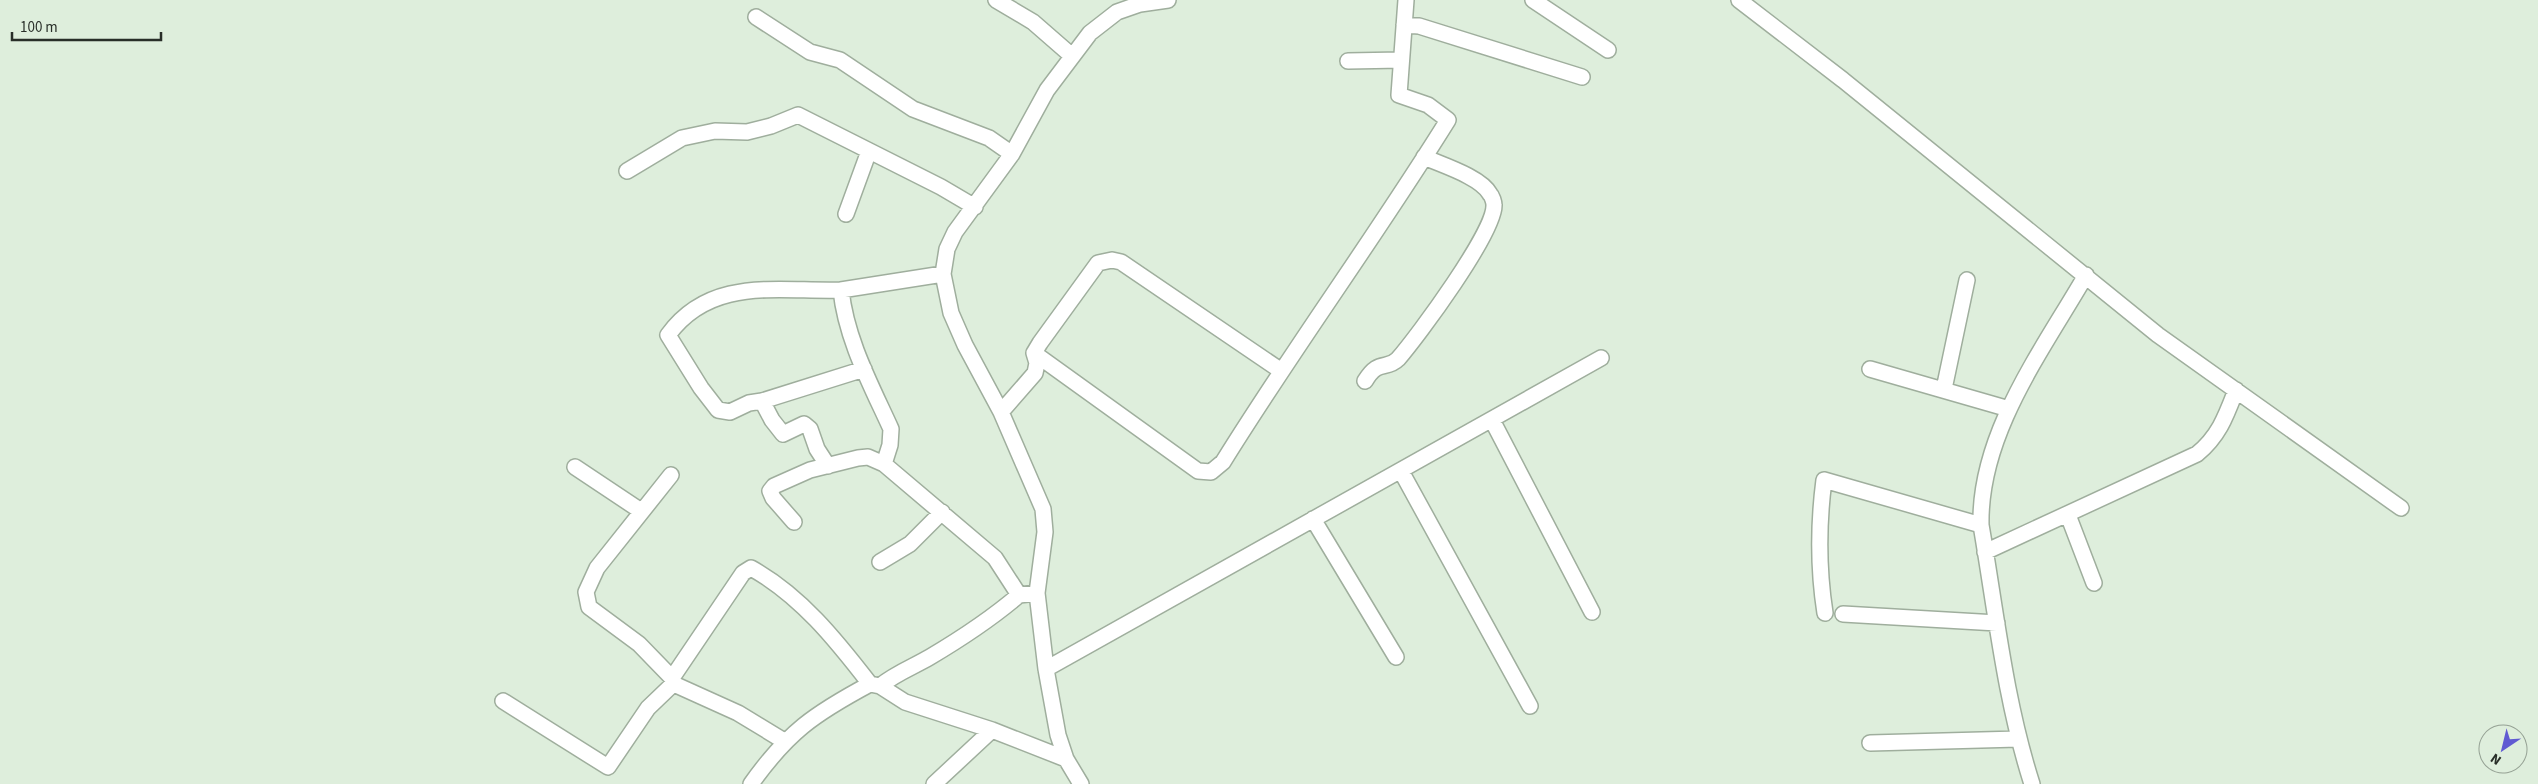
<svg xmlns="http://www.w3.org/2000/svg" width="2538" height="784" font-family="'Source Sans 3',sans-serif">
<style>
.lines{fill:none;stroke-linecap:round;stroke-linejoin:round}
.minor-casing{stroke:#9fae9d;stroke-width:18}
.minor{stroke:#fff;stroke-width:15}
</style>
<rect width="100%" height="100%" fill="#deeedc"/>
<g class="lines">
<g class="minor-casing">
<path id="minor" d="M996 0 1033 22 1072 56
M1533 0 1608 50
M1739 0 1843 80 2158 335 2401 508
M756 17 810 52 840 60 913 109 989 138 1012 154
M1404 25 1419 26 1582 77
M1348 61 1401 60
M627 171 682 138 715 131 747 132 771 126 798 115 941 187 975 207
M846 214 869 151
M841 290 943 274
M1034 353 1198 471 1211 472 1223 462C1295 346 1376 236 1448 120L1428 105 1399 95 1406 0
M1870 369 2009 409
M1365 381C1379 358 1386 371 1398 359 1418 336 1495 232 1494 205 1494 202 1492 196 1490 194 1481 177 1442 165 1424 157
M1944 389 1967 280
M762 401 864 369
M1001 412 1035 373 1037 363 1034 353 1040 343 1098 263 1112 260 1121 262 1280 370
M1492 420 1592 612
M828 466 817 449 810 429 804 424 783 434 772 420 762 401 749 403 730 412 718 410 701 388 668 335C711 276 778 292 841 290 846 339 871 385 891 429L890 445 884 464
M575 467 641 511
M1401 471 1530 706
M671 475 597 568 586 592 589 607 639 644 672 678
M2068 515 2094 583
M1313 519 1396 657
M794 522 773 498 770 491 774 486 810 470 858 458 868 457 884 464 995 558 1019 595 1037 593
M1985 552 2197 454C2219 436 2226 416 2236 390
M880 562 910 544 942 512
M1825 613C1818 568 1818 526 1824 480L1981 525
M1843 614 1997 623
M1046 669 1601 358
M672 685H676L738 713 784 741
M880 686 905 702 992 730 1066 759
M503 701 608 767 648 708 672 685V678L743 573 751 568C800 595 836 640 870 684
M1870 743 2018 739
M751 784C788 732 814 714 870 684L880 686C896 673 913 667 930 657 962 638 991 619 1019 595
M934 784 992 730
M1081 784 1066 759 1058 735 1046 669 1037 593 1045 532 1043 509 1001 412 965 345 951 313 943 274 947 249 955 232 1012 154 1047 90 1090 33 1117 12 1140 4 1168 0
M2032 784C2005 700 1996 612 1981 525 1979 434 2042 351 2086 275"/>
</g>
<use href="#minor" class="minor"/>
</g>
<g transform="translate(2503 749) rotate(215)"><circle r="24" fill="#deeedc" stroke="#95a194"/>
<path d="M0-4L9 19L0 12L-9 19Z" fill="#605ad2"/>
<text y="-8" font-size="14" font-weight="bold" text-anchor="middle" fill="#282e28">N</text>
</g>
<path d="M12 32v8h149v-8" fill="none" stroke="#282e28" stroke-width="2.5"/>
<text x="20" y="32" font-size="15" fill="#282e28" stroke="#deeedc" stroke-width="4" paint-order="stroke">100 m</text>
</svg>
